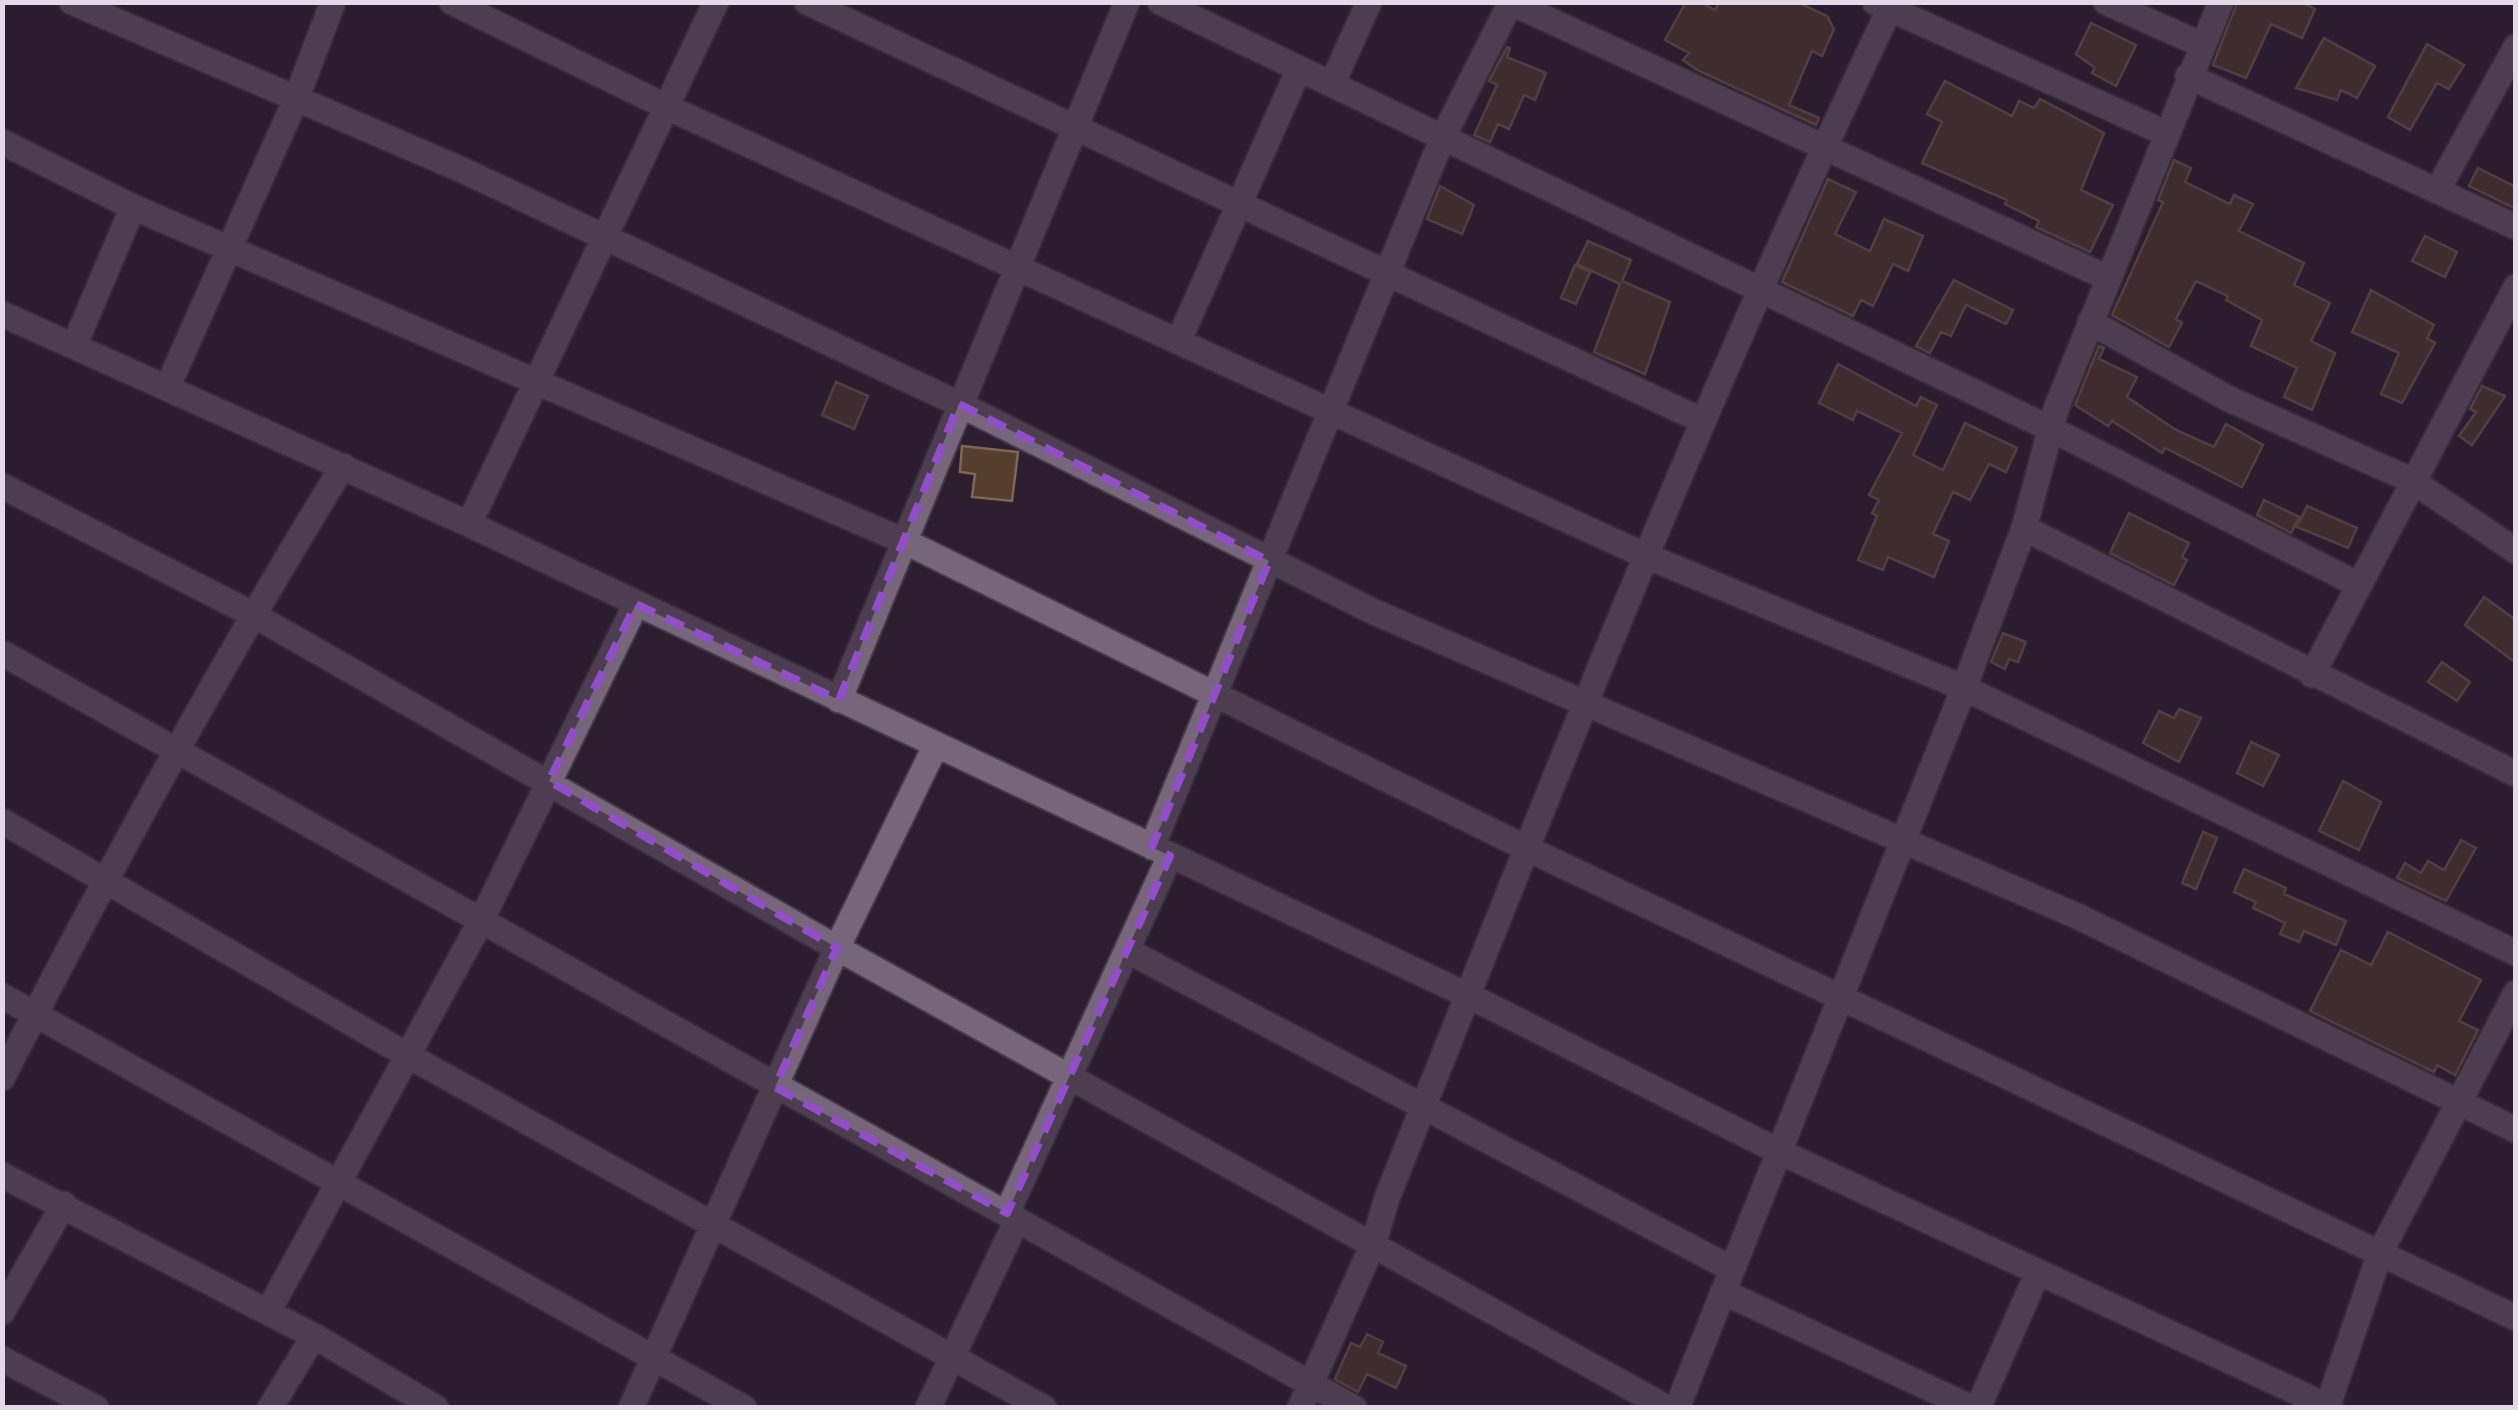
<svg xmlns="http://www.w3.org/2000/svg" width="2518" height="1410" font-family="Poppins,sans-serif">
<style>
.building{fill:#563e2e;stroke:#7f6756;stroke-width:2.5}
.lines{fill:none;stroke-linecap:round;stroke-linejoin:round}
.minor-casing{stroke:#463a49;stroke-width:29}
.minor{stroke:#77657b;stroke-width:25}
.marked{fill:none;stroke:#904fc7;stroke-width:8;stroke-dasharray:20 12;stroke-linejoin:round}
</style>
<rect width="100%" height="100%" fill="#2c1d2f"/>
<path class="building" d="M1686 2H1700L1715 10 1719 2H1797L1827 16 1834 29 1822 56 1812 51 1789 105 1819 118 1816 125 1697 70 1683 60 1689 53 1665 40Z
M2237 2H2301L2315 9 2302 38 2271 24 2246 78 2213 65Z
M2091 23 2136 45 2116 86 2092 73 2095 68 2076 54Z
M2324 38 2375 66 2357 98 2341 90 2337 100 2296 88Z
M2427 44 2464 65 2449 89 2437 83 2410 130 2388 117Z
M1507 47 1510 48 1507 57 1546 73 1535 100 1524 95 1509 129 1498 124 1490 142 1474 135 1497 85 1489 81Z
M1945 81 2012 116 2019 101 2034 108 2040 99 2104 133 2081 190 2113 205 2090 252 2036 227 2039 221 2005 204 2007 200 1922 163 1942 122 1927 114Z
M2174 160 2191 168 2185 182 2230 204 2234 195 2253 204 2239 231 2304 263 2294 285 2330 303 2311 341 2335 353 2312 410 2284 397 2297 368 2251 346 2262 320 2226 300 2228 296 2196 281 2176 319 2182 323 2169 347 2112 315 2163 202 2158 200Z
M2478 168 2516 187V209L2469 186Z
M1828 179 1856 192 1835 234 1870 251 1884 219 1923 236 1908 271 1893 264 1873 306 1861 300 1853 316 1782 282Z
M1440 186 1474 205 1462 234 1427 219Z
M2425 236 2457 252 2445 277 2412 261Z
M1588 241 1631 260 1622 281 1670 302 1645 374 1594 352 1620 284 1577 264Z
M1575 265 1590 272 1576 304 1561 298Z
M1954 280 2013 310 2006 324 1966 305 1951 336 1941 332 1930 353 1916 346Z
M2371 290 2434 325 2427 338 2435 343 2402 403 2381 394 2399 353 2352 332Z
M2099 346 2104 348 2099 359 2137 377 2127 397 2176 430 2214 447 2226 424 2263 445 2242 487 2165 448 2162 453 2112 421 2108 426 2075 405Z
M1838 364 1916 406 1921 397 1937 405 1913 455 1943 470 1965 423 2017 448 2006 472 1989 464 1970 500 1953 492 1933 534 1949 541 1934 577 1888 557 1883 570 1858 560 1877 516 1872 513 1879 500 1869 495 1902 433 1857 411 1853 420 1819 403Z
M836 382 868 396 854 429 822 415Z
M2482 386 2505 396 2472 445 2459 436 2476 412 2470 409Z
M962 446 1018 452 1012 501 972 497 975 474 960 472Z
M2264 500 2299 517 2291 533 2257 515Z
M2307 506 2357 528 2348 548 2297 527Z
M2129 513 2189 543 2182 557 2187 560 2174 585 2110 553Z
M2484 597 2516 620V663L2465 625Z
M2003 633 2026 642 2018 662 2009 659 2005 669 1991 662Z
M2442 662 2470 682 2457 701 2428 682Z
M2179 709 2201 718 2179 762 2143 743 2159 711 2174 718Z
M2251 742 2279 755 2263 786 2237 773Z
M2343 781 2381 802 2359 850 2319 831Z
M2203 832 2217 838 2196 889 2182 883Z
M2461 840 2476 848 2446 901 2397 878 2405 863 2421 873 2428 861 2444 870Z
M2244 869 2286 888 2284 894 2346 921 2336 945 2304 931 2299 942 2280 934 2285 923 2253 908 2256 902 2234 892Z
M2388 932 2481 980 2459 1021 2478 1030 2455 1075 2437 1065 2434 1072 2310 1011 2341 950 2371 965Z
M1367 1334 1383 1342 1378 1353 1406 1366 1396 1388 1367 1374 1358 1392 1335 1379 1351 1343 1360 1347Z"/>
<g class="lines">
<g class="minor-casing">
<path id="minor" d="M72 2 460 169 959 404 1372 611 2077 916 2516 1130
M452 2 669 108 1644 555 1964 688 2516 953
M807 2 1701 420
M1160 2 2051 429 2359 585
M1510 2 2108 278
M1875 2 2165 133
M2106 2 2202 45
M2188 76 2516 227
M1332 84 1369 2
M2 142 133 207 906 542 1526 848 2516 1318
M2437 191 2516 47
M2 314 469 524 1467 995 1780 1152 2331 1408
M2090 322 2229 399 2411 480 2516 551
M1179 340 1299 69
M74 346 133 207
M167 388 296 99 333 2
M2 486 252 614 837 948 1667 1408
M469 524 716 2
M2024 528 2516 774
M2 653 1354 1408
M2312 675 2516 287
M839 700 1127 2
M2 821 407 1055 1044 1408
M1152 847 1443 137 1511 2
M1128 951 1732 1269
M2 996 744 1408
M2 1078C109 870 220 665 343 466
M2 1175 314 1336 436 1408
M1007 1213 1170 856
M1723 1292 1972 1408
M2 1312 64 1204
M268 1312 482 919 636 604
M2 1359 96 1408
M270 1408 314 1336
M631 1408 837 948 936 745
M928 1408 1017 1220
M1300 1408 1374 1242 1387 1198C1547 796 1705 393 1893 2
M1677 1408 1964 688 2024 528 2056 409 2221 2
M1978 1408 2038 1272
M2327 1408 2380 1253 2516 993"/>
</g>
<use href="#minor" class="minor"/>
</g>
<path d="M0 0H2518V1410H0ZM959 404 1269 561 1152 847 1170 856 1007 1213 775 1087 837 948 549 781 636 604 839 700Z" fill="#2c1d2f" fill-opacity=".55" fill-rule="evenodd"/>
<path class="marked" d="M959 404 1269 561 1152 847 1170 856 1007 1213 775 1087 837 948 549 781 636 604 839 700Z"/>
<rect width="2518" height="1410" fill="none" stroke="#e4dae7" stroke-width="10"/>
</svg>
